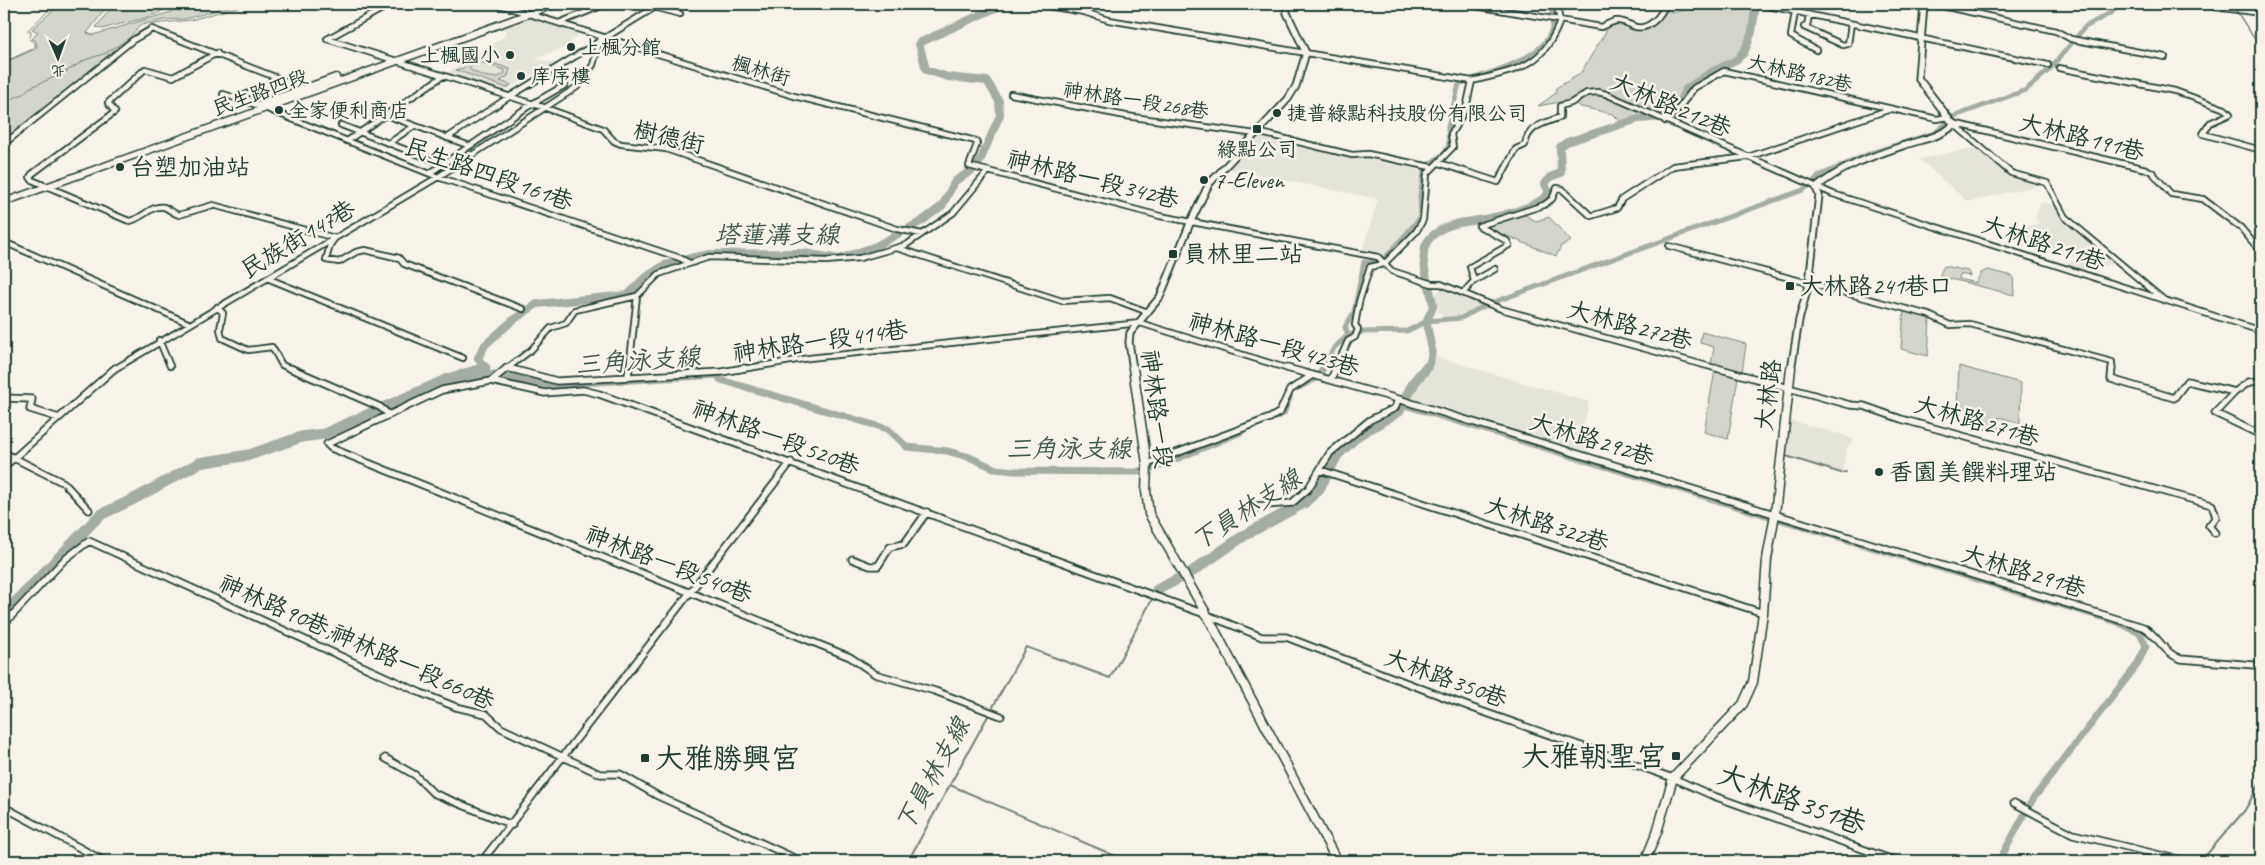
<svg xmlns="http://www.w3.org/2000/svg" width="2265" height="865" font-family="Caveat,'LXGW WenKai TC',sans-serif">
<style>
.built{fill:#e5e4d9}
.green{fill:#d3d5ca;stroke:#79897f;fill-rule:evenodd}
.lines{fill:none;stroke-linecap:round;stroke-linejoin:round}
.stream-far1{stroke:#6f8077;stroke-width:1}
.stream{stroke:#6f8077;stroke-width:2}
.canal-far1{stroke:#a4ada3;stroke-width:5}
.canal{stroke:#a4ada3;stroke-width:7}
.river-far1{stroke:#a4ada3;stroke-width:8}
.river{stroke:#a4ada3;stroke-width:11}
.street-far1-casing{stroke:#1f3d34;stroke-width:8}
.street-casing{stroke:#1f3d34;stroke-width:9}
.secondary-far1-casing{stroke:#1f3d34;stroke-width:9}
.secondary-casing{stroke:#1f3d34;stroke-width:11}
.primary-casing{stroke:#1f3d34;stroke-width:9}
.street-far1{stroke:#f7f3e8;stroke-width:4.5}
.street{stroke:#f7f3e8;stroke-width:5.5}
.secondary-far1{stroke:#f7f3e8;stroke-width:5.5}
.secondary{stroke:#f7f3e8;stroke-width:8}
.primary{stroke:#f7f3e8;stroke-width:6}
.rail{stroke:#1f3d34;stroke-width:1}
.poi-dot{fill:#1f3d34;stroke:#f7f3e8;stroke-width:2}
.labels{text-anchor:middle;stroke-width:5;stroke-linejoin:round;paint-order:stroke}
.far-poi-label{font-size:20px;fill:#1f3d34;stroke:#f7f3e8;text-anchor:start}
.far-street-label{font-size:20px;fill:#1f3d34;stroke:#f7f3e8}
.street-label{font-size:24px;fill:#1f3d34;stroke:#f7f3e8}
.poi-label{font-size:24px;fill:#1f3d34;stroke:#f7f3e8;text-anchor:start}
.water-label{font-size:25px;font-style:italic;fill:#405950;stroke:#f7f3e8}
.near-poi-label{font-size:29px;fill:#1f3d34;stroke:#f7f3e8;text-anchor:end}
.near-street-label{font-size:29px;fill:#1f3d34;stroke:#f7f3e8}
</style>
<rect width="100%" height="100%" fill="#f7f3e8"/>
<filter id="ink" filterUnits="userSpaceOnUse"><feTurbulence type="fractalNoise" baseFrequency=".02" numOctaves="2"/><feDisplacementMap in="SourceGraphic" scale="10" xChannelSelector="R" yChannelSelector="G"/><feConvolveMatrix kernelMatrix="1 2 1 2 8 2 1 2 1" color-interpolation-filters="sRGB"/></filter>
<g filter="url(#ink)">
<path class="built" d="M531 17 580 33 566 47 534 59 556 63 503 91 447 73 505 36V30L502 27Z
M1260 135 1350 155 1355 153 1424 168 1417 204 1419 207 1418 221 1385 259 1361 254 1378 199 1230 169Z
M1978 147 2012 176 2035 180 2043 184 1968 202 1919 159Z
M2041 202 2054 205 2062 216 2116 263 2079 272 2059 266 2081 259 2043 248 2036 243 2022 247 2005 232 2040 223 2035 218Z
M1444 287 1483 305 1460 315 1446 317 1442 316 1436 308 1433 296Z
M1437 357 1589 402 1582 433 1594 436 1589 456 1409 401 1417 384Z
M1789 420 1844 435 1854 440 1847 448 1842 472 1785 456Z"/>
<path class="green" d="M60 4H109L87 33 93 35 171 12 180 4H240L185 19 164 20 141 25 118 49 4 142V63L37 48 36 41 32 39 38 32 32 29Z
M114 4H172C155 20 125 21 103 29L96 27Z
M1667 4H1673L1671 12C1679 14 1685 9 1691 4H1753L1748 37 1735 58 1705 74 1695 84 1683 89 1678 100 1662 115 1621 122 1613 114 1581 107 1571 100 1538 106 1556 93V88L1580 74 1610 25 1616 22 1629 25V29C1644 34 1664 19 1667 4Z
M480 59 510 69 508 76 500 81 511 85 507 88 456 70 463 68 469 62ZM480 62 504 70 505 73C495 82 479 75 469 69L472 64Z
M1525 215 1536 221 1549 217 1571 241 1561 246 1556 256 1485 227 1495 222Z
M1944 266 1968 271 1970 276 1960 274 1959 279 1976 283 1981 273 1988 270 2013 276 2014 295 1939 276Z
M1904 309 1926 315 1930 319 1928 356 1901 349Z
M1702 332 1746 344 1742 373 1711 365 1714 347 1700 343Z
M1959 366 2021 383 2020 423 1999 417V433L1979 427 1980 411 1957 405Z
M1715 370 1738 377 1728 439 1704 432Z"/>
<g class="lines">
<path class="stream-far1" d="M4 62 35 48V43L29 39 32 32 27 31 50 9 51 4
M4 102 23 94 29 88 64 73 85 60 106 53 152 24 191 20 248 4"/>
<path class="stream" d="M1786 456 1841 473 1846 472
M950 785 1127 861
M908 861 1026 647 1110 678 1157 590
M2201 861 2245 810 2261 781"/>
<path class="canal-far1" d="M1348 335 1363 332 1407 331 1427 321 1461 318 1486 305 1803 190 1821 175 1871 153 1935 133 1955 116 2026 90 2050 69 2085 27 2112 12 2119 4
M1322 370 1334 348 1348 335 1345 327 1354 312 1364 262 1378 263 1387 256 1421 217 1420 196 1425 167 1445 153 1449 145 1448 127 1459 84C1491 70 1571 56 1549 4"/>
<path class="canal" d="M443 383 494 374 548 385 717 375 721 380 888 429 907 447 947 451 969 457 996 469 1014 471 1136 472 1159 466 1241 432
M1298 387 1318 377 1323 368
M1404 405 2118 622 2140 633 2146 646 2137 665 2033 799 1999 861
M1275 417 1283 413 1289 398"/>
<path class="river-far1" d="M482 370 485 369 478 358 485 345 512 321 537 304 628 295 642 280 664 265 690 258 710 254 804 253 839 259 876 246 922 221 942 206 955 181 973 170 980 161 1000 115 999 101 987 81 948 77 926 70 919 43 1004 4
M1425 370C1438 354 1428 340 1427 322 1427 316 1433 311 1433 305 1431 286 1415 254 1430 238 1444 223 1461 223 1479 220 1498 217 1537 208 1549 193L1545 184 1550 177 1561 173 1560 147 1567 142 1638 119 1665 117 1680 100 1686 89 1711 72 1736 60 1744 53 1752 32 1756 4"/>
<path class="river" d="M1157 590 1193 571 1245 535 1304 503 1319 489 1337 455 1358 435 1399 411 1415 381 1426 368
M4 614 100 515 134 499 199 463 249 455 301 437 324 434 448 379 485 368"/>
<g class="street-far1-casing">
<path id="street-far1" d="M497 4 794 96 976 141 977 144 969 166 1160 216 1378 257 1392 271 1432 284H1441L1501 309 1722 370
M641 4 680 14
M1036 4 1084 12 1109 20 1472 81C1516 70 1543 68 1560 21
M1464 4 1601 27C1606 25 1611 22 1616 21 1624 20 1629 25 1636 27 1650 30 1661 15 1666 4
M1759 4 2048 65
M1933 4 2056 31 2071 39 2165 57
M2215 7 2261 13
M1795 12 1791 36 1816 50
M1809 15 1807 26 1804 27 1843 45 1848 44 1851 24
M1560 21 1557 7 1567 4
M559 23 606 4
M327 39 546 108 603 129 614 141 621 144 666 149 897 229 922 234
M327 39 391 4
M217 53 173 77 145 69 108 103 115 112 32 174 30 177 32 180 129 221C141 220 152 204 164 207 169 209 173 213 179 215L213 205 335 238 330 245 326 260 339 262 356 252 365 250 399 258 404 264 523 309
M2059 68 2175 91 2225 109 2230 114 2210 123 2203 134 2261 150
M223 94 257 105 438 177 680 258 689 263
M1011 94 1126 116 1256 134
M237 100 252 91 281 79
M375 111 470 146
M1665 121 1676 112 1694 88 1724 71 1937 119 1948 117
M1953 123 2146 169 2152 172 2171 194 2203 199 2241 228 2261 252
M341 125 443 164
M1955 125 2011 173 2047 183 2065 217 2164 300
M1257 132 1352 155 1368 154 1431 167
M447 138 509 97 660 4
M347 141 443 76
M389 143 414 126
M4 144 133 40 152 29 303 88
M1439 163 1498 182 1516 149 1525 145C1528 125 1544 124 1560 117V106L1571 103 1587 93 1598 92 1606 94 1833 194 2261 331
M430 173 532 104 565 85
M4 242 188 323
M1669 246 1929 315 1950 325 1970 324 2112 362V370
M897 248 1062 301 1110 298 1148 312
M267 278 463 358
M1474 281 1495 269
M1463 293 1474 281 1470 267 1509 245 1507 241 1479 226 1544 205 1552 199 1557 188 1562 189 1591 216 1617 208 1622 199 1673 166 1748 157 1891 109
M217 307 223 313 220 329 222 338 248 350 272 347 282 365 293 370
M159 340 170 366
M506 368 513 370
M113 370 438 177 577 87 593 65 600 40
M505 370 531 350 551 328 566 323 575 310 637 296 659 274 709 257 826 261 860 258 906 245 953 213 988 171
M629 370 637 296
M736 370 809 358 1140 323 1292 370
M1335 370 1348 341 1355 337 1358 329 1355 325 1359 302 1370 267 1384 264 1416 232 1423 220 1427 174 1453 147 1451 134 1466 108 1472 81"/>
</g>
<g class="street-casing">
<path id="street" d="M290 368 380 407 388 414
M508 368 557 381 722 372 744 368
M1287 368 1398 399 2143 627C2159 636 2163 653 2181 659L2254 665
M1717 368 1850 405 1864 406 1901 419 2212 505 2216 517 2209 526 2215 533
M2112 368 2111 379 2174 398 2187 381 2235 392 2249 382 2261 381
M628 377 629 368
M1331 379 1336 368
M491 381 507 368
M2235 392 2215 413 2261 435
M4 398 32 399 30 409 59 418
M4 453 64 483 89 510
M1147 464 1270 418 1280 412 1290 390 1311 376
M4 467 115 368
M1320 470 1763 613
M1252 513 1256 506 1292 503 1308 489 1330 453 1370 420 1395 408 1398 399
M852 559 870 566H878L890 547 904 544 927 512
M4 624 64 560 89 541 421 693 456 707 486 714 501 728 600 774H620L658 796 801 861
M1001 716 935 691 875 674 850 657 331 448 327 444 442 390 491 381 545 393 583 390 599 394 1207 615 1262 637H1286L1478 710 1673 778 1711 795 1896 861
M385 758 415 775 433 793 512 825
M2014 803 2073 834 2185 861
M4 807 104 861
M482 861 791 462"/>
</g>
<g class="secondary-far1-casing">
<path id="secondary-far1" d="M1133 370 1129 342 1130 333 1160 297 1191 221 1209 184 1288 99 1296 86 1306 53 1287 13 1286 4
M1791 370 1799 320 1809 283 1819 195 1816 188C1841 166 1876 155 1908 144 1924 139 1940 137 1954 125L1918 78 1924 4"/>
</g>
<g class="secondary-casing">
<path id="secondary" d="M1133 368 1147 464 1146 491 1149 514 1207 615 1337 861
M1645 861 1657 832 1673 778 1743 704 1753 682 1763 613 1767 559 1775 514 1791 368"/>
</g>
<g class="primary-casing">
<path id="primary" d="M257 105 336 77
M4 202 556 4"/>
</g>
<use href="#street-far1" class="street-far1"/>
<use href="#street" class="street"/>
<use href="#secondary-far1" class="secondary-far1"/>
<use href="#secondary" class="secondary"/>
<use href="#primary" class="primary"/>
<path class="rail" d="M2232 4 2261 49"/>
</g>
</g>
<g class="poi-dot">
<circle cx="571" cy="47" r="5"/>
<circle cx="510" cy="55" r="5"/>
<circle cx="521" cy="76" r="5"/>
<circle cx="279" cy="110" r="5"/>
<circle cx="1277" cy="113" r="5"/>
<rect x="1252" y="124" width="10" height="10" rx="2.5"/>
<circle cx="120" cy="167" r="5"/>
<circle cx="1204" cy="180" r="5"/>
<rect x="1168" y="249" width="10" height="10" rx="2.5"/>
<rect x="1785" y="281" width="10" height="10" rx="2.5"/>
<circle cx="1879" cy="472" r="5"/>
<rect x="1671" y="751" width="10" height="10" rx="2.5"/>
<rect x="640" y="753" width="10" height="10" rx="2.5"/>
</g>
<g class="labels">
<g class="far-poi-label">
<text x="581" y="54">上楓分館</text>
<text x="500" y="62" text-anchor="end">上楓國小</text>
<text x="531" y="83">庠序樓</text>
<text x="289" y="117">全家便利商店</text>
<text x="1287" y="120">捷普綠點科技股份有限公司</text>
<text x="1257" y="156" text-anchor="middle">綠點公司</text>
</g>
<g class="far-street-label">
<text transform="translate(761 70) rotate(17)" y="7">楓林街</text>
<text transform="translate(1800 73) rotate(13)" y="7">大林路182巷</text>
<text transform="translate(260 92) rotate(-20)" y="7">民生路四段</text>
<text transform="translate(1136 100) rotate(9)" y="7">神林路一段268巷</text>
</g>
<g class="street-label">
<text transform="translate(1671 105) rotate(23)" y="8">大林路212巷</text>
<text transform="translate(669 137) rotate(13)" y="8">樹德街</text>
<text transform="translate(2082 137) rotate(14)" y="8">大林路191巷</text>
<text transform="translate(489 174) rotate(19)" y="8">民生路四段161巷</text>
<text transform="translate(1093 179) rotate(14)" y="8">神林路一段342巷</text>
<text transform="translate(298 239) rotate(-31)" y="8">民族街147巷</text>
<text transform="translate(2044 243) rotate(18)" y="8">大林路211巷</text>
<text transform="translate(1630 325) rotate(15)" y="8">大林路272巷</text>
<text transform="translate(820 341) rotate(-8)" y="8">神林路一段414巷</text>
<text transform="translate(1274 344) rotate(16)" y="8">神林路一段423巷</text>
<text transform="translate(1768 395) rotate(-83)" y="8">大林路</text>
<text transform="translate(1157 409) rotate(83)" y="8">神林路一段</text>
<text transform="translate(1977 421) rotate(16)" y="8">大林路271巷</text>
<text transform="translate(776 437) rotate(20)" y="8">神林路一段520巷</text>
<text transform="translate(1592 439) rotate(17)" y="8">大林路292巷</text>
<text transform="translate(1547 524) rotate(18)" y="8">大林路322巷</text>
<text transform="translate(669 564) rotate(21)" y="8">神林路一段540巷</text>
<text transform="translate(2024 571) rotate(17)" y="8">大林路291巷</text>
<text transform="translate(357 642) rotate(24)" y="8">神林路90巷;神林路一段660巷</text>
<text transform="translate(1446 678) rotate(20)" y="8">大林路350巷</text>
</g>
<g class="poi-label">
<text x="130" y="175">台塑加油站</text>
<text x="1214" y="188">7-Eleven</text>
<text x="1183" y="262">員林里二站</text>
<text x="1800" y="294">大林路241巷口</text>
<text x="1889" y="480">香園美饌料理站</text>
</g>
<g class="water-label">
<text x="777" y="243">塔蓮溝支線</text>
<text transform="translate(638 360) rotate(-4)" y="9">三角泳支線</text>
<text x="1069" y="457">三角泳支線</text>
<text transform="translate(1246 509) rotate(-33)" y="9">下員林支線</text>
<text transform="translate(932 774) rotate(-61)" y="9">下員林支線</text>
</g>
<g class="near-poi-label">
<text x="1666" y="766">大雅朝聖宮</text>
<text x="655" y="768" text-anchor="start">大雅勝興宮</text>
</g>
<g class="near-street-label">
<text transform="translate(1792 799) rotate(20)" y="10">大林路351巷</text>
</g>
</g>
<rect width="2265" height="865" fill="none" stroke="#f7f3e8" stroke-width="20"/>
<rect x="10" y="10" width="2245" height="845" fill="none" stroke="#1f3d34" stroke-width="2" filter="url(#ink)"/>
<g transform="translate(58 58) rotate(178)" stroke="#f7f3e8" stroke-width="4" paint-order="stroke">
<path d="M0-4L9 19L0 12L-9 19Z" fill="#1f3d34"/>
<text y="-8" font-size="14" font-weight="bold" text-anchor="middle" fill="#1f3d34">北</text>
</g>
</svg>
